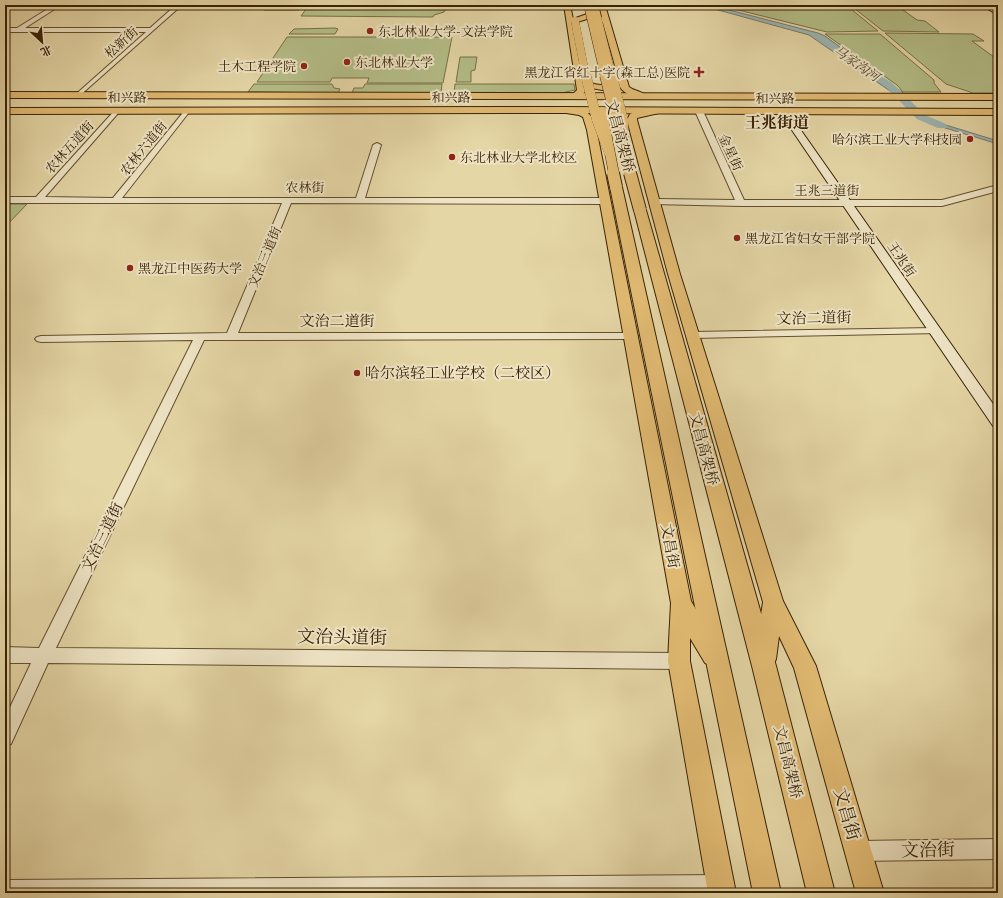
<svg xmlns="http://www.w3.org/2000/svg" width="1003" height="898" font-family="'Old Standard TT','Noto Serif SC',serif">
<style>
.green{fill:#b4be88;stroke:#767046}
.water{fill:#9db6b4;stroke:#757b6e}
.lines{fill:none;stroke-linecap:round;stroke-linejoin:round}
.river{fill:#9db6b4;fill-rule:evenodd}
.tertiary-casing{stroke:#634f2d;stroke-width:2}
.secondary-casing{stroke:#382205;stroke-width:2}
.primary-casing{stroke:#382205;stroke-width:2}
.trunk-casing{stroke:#382205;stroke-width:2}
.tertiary{fill:#eee4c5;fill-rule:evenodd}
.secondary{fill:#eee4c5;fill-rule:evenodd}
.primary{fill:#e2bb73;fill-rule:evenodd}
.trunk{fill:#e2bb73;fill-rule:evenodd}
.primary-bridge-far1-casing{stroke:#382205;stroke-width:8;stroke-linecap:butt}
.primary-bridge-casing{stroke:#382205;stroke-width:10;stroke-linecap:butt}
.trunk-bridge-far2-casing{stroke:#382205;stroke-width:9;stroke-linecap:butt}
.trunk-bridge-far1-casing{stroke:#382205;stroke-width:11;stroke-linecap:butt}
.trunk-bridge-casing{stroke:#382205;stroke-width:14;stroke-linecap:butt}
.primary-bridge-far1{stroke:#e2bb73;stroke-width:8}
.primary-bridge{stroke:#e2bb73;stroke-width:10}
.trunk-bridge-far2{stroke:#e2bb73;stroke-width:8}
.trunk-bridge-far1{stroke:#e2bb73;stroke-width:10}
.trunk-bridge{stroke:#e2bb73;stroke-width:12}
.poi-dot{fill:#8f2418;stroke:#eee4c5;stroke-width:1.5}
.labels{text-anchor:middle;stroke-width:4;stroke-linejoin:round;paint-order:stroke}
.far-poi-label{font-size:13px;fill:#382205;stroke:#eee4c5;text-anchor:start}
.far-street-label{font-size:13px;fill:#382205;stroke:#eee4c5}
.far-water-label{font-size:13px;font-style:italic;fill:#514731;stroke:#eee4c5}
.street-label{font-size:15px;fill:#382205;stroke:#eee4c5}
.poi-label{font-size:15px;fill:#382205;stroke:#eee4c5;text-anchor:start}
.far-district-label{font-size:16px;font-weight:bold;fill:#382205;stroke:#eee4c5}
.near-street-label{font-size:18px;fill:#382205;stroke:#eee4c5}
</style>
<rect width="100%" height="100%" fill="#e5d6a6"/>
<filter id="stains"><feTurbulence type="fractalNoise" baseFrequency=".005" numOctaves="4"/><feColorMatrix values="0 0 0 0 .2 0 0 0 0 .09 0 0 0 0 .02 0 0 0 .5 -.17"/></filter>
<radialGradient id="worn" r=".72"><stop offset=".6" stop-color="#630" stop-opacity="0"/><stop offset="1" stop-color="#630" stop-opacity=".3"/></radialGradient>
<path class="green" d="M268 5H303L299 10H264Z
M309 5H446L447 8 444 12 434 15 433 17 301 16Z
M718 5H846L878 31 827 32Z
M850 5H896L917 20 925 21 939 32 883 31Z
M294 29 335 28 338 29 335 34H289Z
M885 33 973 34 984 41H972L998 60V93H973L946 84Z
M825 34H880L934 80V83L941 92H903L897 85Z
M287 37H452L443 83H367L369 78H332L330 82H257Z
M460 57H477L475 70 471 71V82H456Z
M254 84H332L334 88 340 89 338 93 248 92Z
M365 84H442L441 93H352L354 88H363Z
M455 84H574L575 90 561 93H454Z
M5 204H27L5 227Z"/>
<path class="water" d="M700 5H710L818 33 825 36 903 93H893L809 35Z
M916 115H923L936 122 998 141V144L939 126Z"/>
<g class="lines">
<path class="river" d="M877 74 891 82 925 115 946 124 947 126 946 128H938L917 119 885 86 872 77Z"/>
<g class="tertiary-casing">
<path id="tertiary" d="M54 5H61L25 28H150L176 5H182L77 98 75 97V95L146 32H5V28H17Z
M118 108 122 110 120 111 45 197 113 198 186 109 188 108 192 110 190 111 122 198H356L373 145 377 143 381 145 365 198H605L609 201 605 204 291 203 238 333H632L638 336 632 339 204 340 56 648 679 653 685 655 687 661 685 667 679 669 48 663 11 744 5 747V718L31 663H5V647L39 648 193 340 41 342 37 341 35 339 37 337 41 336 227 333 282 203H5V197H36L116 109Z
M699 109 703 111 744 200H942L998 185V191L942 206H741L652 204 651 202 655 199 735 200 695 111Z
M935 328 939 329 940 331 939 333 693 338 688 335 693 332Z
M998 839V859L858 861 851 858 848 851 851 844 858 841Z
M721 875 728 878 731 885 727 893H5V880Z"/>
</g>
<g class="secondary-casing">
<path id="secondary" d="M981 5H988L998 10V15Z
M780 109H786L998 411V427L993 426 779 111Z"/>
</g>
<g class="primary-casing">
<path id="primary" d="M564 5H570L573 19 587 14 602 17 599 5H605L629 87C634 91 642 91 646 96L645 98C637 99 624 94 620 87L602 90 586 87V91L579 97 558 99 557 97 558 95 574 93 577 90ZM587 19H594L603 23 619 80C609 88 594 86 584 79L574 23Z
M563 107C577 109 589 108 595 123L691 601 724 656 721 663 713 666 705 663 690 638V661L736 893H708L668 661 671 603 587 130 583 117 579 115 560 112 558 110Z
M656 108 659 109 661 111 659 113 637 118V120L680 274 783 601 816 666 884 893H856L794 668 779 636 776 659 773 666 765 669 757 666 754 659 763 602 668 274 627 120 630 114 640 110Z"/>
</g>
<g class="trunk-casing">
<path id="trunk" d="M5 92 998 94V100L5 98Z
M563 107 998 109V115L563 113 5 114V108Z
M616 184 620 185 622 187 781 893H753L610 187 612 185Z
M640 206 644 207 646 210 776 666 835 893H807L752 666 634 210 636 207Z"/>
</g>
<use href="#tertiary" class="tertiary"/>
<use href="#secondary" class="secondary"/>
<use href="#primary" class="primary"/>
<use href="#trunk" class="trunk"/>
<g class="primary-bridge-far1-casing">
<path id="primary-bridge-far1" d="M594 5 612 77
M575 21 586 77"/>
</g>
<g class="primary-bridge-casing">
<path id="primary-bridge" d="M586 76 597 120 609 152
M612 76 623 120 624 149"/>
</g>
<g class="trunk-bridge-far2-casing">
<path id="trunk-bridge-far2" d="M588 5 605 77"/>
</g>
<g class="trunk-bridge-far1-casing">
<path id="trunk-bridge-far1" d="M605 76 630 174
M602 112 614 174"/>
</g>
<g class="trunk-bridge-casing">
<path id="trunk-bridge" d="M613 173 616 187
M630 173 640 210"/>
</g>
<use href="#primary-bridge-far1" class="primary-bridge-far1"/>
<use href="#primary-bridge" class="primary-bridge"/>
<use href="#trunk-bridge-far2" class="trunk-bridge-far2"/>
<use href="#trunk-bridge-far1" class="trunk-bridge-far1"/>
<use href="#trunk-bridge" class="trunk-bridge"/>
</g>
<g class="poi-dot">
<circle cx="370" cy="31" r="4"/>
<circle cx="347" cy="62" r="4"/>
<circle cx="304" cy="66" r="4"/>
<path d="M697 66h4v4h4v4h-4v4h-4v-4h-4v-4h4z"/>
<circle cx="970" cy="139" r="4"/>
<circle cx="452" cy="157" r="4"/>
<circle cx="737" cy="238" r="4"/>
<circle cx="130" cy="268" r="4"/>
<circle cx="357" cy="373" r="4"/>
</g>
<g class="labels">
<g class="far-poi-label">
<text x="378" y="36">东北林业大学-文法学院</text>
<text x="355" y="67">东北林业大学</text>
<text x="296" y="71" text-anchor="end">土木工程学院</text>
<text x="690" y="77" text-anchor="end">黑龙江省红十字(森工总)医院</text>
<text x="962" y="144" text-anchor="end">哈尔滨工业大学科技园</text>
<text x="460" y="162">东北林业大学北校区</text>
<text x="745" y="243">黑龙江省妇女干部学院</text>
<text x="138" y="273">黑龙江中医药大学</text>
</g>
<g class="far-street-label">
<text transform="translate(121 42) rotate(-42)" y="5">松新街</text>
<text x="127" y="102">和兴路</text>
<text x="451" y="102">和兴路</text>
<text x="775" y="103">和兴路</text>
<text transform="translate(69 147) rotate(-48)" y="5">农林五道街</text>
<text transform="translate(143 148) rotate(-51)" y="5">农林六道街</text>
<text transform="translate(731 152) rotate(65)" y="5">金星街</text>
<text x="305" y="192">农林街</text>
<text x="827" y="195">王兆三道街</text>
<text transform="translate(264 257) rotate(-67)" y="5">文治三道街</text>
<text transform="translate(902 259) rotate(56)" y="5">王兆街</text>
</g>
<g class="far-water-label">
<text transform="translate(857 63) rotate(35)" y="5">马家沟河</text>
</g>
<g class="street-label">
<text transform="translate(620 136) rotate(75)" y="5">文昌高架桥</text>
<text transform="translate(814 318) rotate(-1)" y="5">文治二道街</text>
<text x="337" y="326">文治二道街</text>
<text transform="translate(704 449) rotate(75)" y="5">文昌高架桥</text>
<text transform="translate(102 537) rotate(-64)" y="5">文治三道街</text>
<text transform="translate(670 546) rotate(80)" y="5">文昌街</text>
<text transform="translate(788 762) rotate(76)" y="5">文昌高架桥</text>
</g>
<g class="poi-label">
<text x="365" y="378">哈尔滨轻工业学校（二校区）</text>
</g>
<g class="far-district-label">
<text x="777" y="128">王兆街道</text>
</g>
<g class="near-street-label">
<text transform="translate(342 637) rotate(1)" y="6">文治头道街</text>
<text transform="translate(847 814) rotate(74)" y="6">文昌街</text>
<text transform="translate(928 850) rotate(-1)" y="6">文治街</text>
</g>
</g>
<rect width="1003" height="898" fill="none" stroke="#e5d6a6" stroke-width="20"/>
<rect x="6" y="6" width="991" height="886" fill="none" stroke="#382205" stroke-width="2"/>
<rect x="10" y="10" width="983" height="878" fill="none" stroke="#382205"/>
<g transform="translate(42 42) rotate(154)" stroke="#eee4c5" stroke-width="3" paint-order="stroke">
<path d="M0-3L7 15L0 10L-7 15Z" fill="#382205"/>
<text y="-6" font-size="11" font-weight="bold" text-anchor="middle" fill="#382205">北</text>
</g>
<rect width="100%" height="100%" filter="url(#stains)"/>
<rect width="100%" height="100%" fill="url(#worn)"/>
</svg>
